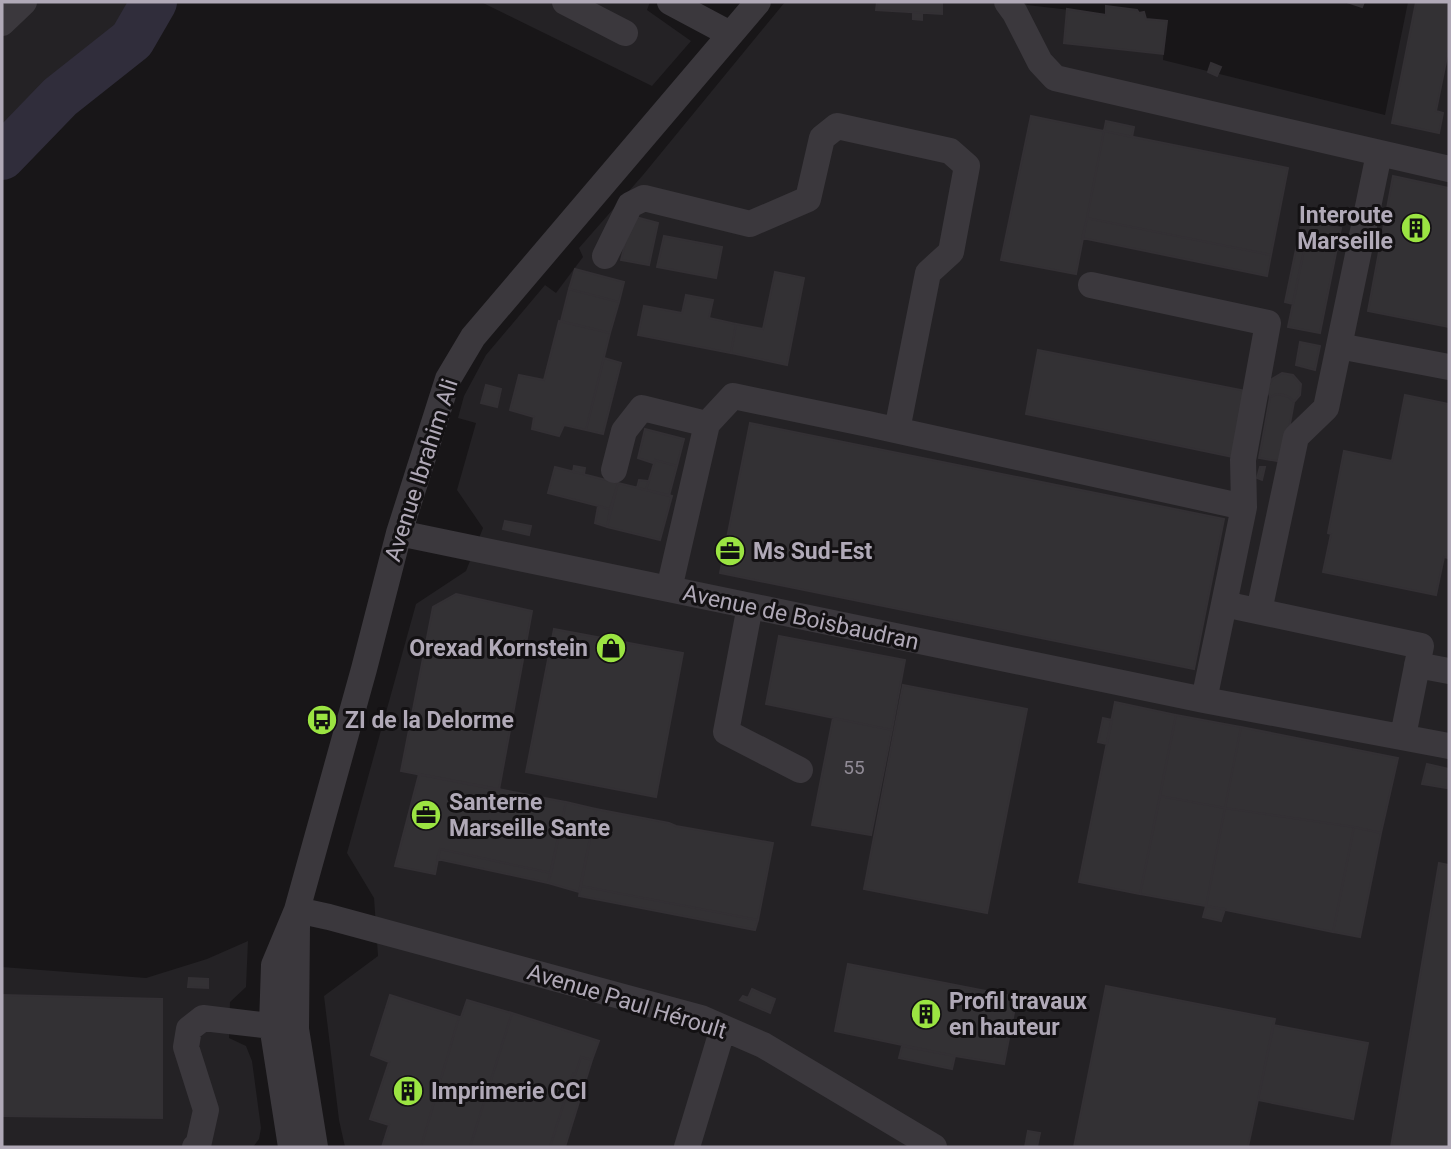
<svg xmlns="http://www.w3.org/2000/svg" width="1451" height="1149" font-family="Roboto,sans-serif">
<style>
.built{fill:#242225}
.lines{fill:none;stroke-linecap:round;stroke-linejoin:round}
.river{stroke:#302d3b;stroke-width:46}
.building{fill:#333134;stroke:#333034;stroke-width:2}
.minor{stroke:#3b383d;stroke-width:26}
.labels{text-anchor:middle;stroke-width:6;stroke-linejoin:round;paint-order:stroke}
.number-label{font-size:19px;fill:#918b96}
.poi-label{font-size:23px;font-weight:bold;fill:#b0a9b7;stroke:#131113;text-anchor:start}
.street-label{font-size:23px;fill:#b0a9b7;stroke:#131113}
</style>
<rect width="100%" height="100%" fill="#181618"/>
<path class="built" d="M2 2H140L129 21 104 44 30 104 2 134Z
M481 2H650L647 10 691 41 652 86Z
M785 2H1024L1027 5 1166 21 1163 60 1385 115 1408 2H1449V1147H345L339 1120 324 996 378 956 374 898 347 853 416 604 466 571 483 528 457 490 476 423 458 418 464 396 486 355 545 285 556 293 583 257 579 248 643 175Z
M248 941 246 987 230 1002 229 1038 246 1046 252 1061 261 1128 259 1139 253 1147H2V967L146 978 207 959Z"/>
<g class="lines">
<path class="river" d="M2 157 60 97 132 40 154 2"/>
</g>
<path class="building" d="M877 2H942V14L876 10Z
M1347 2H1364L1362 7Z
M1416 2H1449V47L1436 111 1443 113 1439 133 1392 123Z
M1106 6 1137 10 1139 13 1144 12 1146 19 1167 21 1163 54 1064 43 1067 9 1106 15Z
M913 12 922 13V20L913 19Z
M1211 63 1221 67 1217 76 1208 72Z
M1031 116 1104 131 1076 274 1001 260Z
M1106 121 1134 127 1132 137 1104 131Z
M1104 131 1288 168 1271 255 1087 218Z
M1393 176 1449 188V327L1368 311Z
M632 216 658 223 649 265 621 260Z
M1087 218 1271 255 1267 276 1082 238Z
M1302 220 1310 221 1293 304 1285 302Z
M1310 221 1341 228 1320 333 1288 327Z
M664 236 722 247 716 278 657 267Z
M575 269 624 282 619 302 569 289Z
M775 272 804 278 787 365 731 353 736 324 763 329Z
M569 289 619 302 610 333 561 321Z
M686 295 713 300 709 318 736 324 731 353 638 335 644 306 682 313Z
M559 321 610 333 586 430 564 425 559 436 532 429 534 417 510 410 519 375 544 380Z
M1300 342 1320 346 1315 370 1296 365Z
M1038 350 1246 391 1233 457 1026 414Z
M604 358 621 363 603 434 586 430Z
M1282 373 1293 375 1301 384 1300 395 1294 402 1289 397 1284 395 1277 394 1270 397 1268 390 1269 385 1272 379Z
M486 385 501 389 497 407 481 403Z
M1277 394 1289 397 1294 402 1283 462 1259 458 1270 397Z
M1405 395 1449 404V550L1448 558 1444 557 1436 595 1323 572 1331 534 1328 533 1344 451 1392 461Z
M750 423 1224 519 1194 669 720 573Z
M645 429 684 439 677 466 655 460 653 463 638 458Z
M655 460 677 466 669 496 646 490Z
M574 466 585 468 584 474 573 472Z
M555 467 618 483 610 509 548 493Z
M1260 467H1265L1262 480 1257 478Z
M639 480 649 481 646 490 637 488Z
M618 483 672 496 660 540 607 527Z
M598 506 610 509 607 527 595 523Z
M505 521 531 526 529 535 503 529Z
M456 594 532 611 499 790 401 771 433 607Z
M554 629 683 653 656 797 526 772Z
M779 636 905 660 892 730 766 704Z
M903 685 1027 709 987 913 864 889Z
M1115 702 1176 715 1140 894 1079 882Z
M1176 715 1241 727 1225 808 1160 796Z
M833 718 892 730 871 835 812 825Z
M1103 718 1112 720 1107 744 1098 742Z
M1241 727 1398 758 1381 833 1354 827 1225 808Z
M1427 764 1449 769 1447 788 1422 784Z
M419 774 566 802 551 873 440 849 435 874 395 866Z
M1160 796 1225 808 1206 906 1140 894Z
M566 802 596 809 579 892 548 883Z
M1225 808 1354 827 1333 932 1206 906Z
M596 809 669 823 676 826 773 843 758 920 581 886Z
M1354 827 1381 833 1360 937 1333 932Z
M440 849 551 873 548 883 437 859Z
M1439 863 1449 865V1147H1391Z
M581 886 758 920 755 930 579 896Z
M1206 906 1225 909 1221 921 1203 917Z
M848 964 1017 997 1004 1064 955 1056 835 1031Z
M189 978 208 979V988L188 987Z
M1106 986 1275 1019 1248 1147H1074Z
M752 989 775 999 770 1013 740 1000 743 996 748 998Z
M2 995 162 999V1118L2 1116Z
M390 995 459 1017 421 1147H382L389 1125 370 1119 389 1062 371 1055Z
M467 1000 512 1013 470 1147H421L459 1017H461Z
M512 1013 599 1041 592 1060 581 1057 575 1075 573 1074 550 1147H470Z
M1273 1025 1368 1043 1353 1119 1258 1100Z
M902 1046 955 1056 952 1069 899 1058Z
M581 1057 592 1060 565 1147H550L573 1074 575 1075Z
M1028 1131 1040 1133 1037 1147H1025Z"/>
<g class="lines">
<path class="minor" d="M565 2 625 33
M670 2 730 34
M1007 2 1015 13 1040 62 1055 78 1449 169
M2 23 24 2
M1379 154 1339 346 1449 367
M605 256 630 205 644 198 750 224 808 199 822 138 837 126 950 151 967 166 951 252 928 273 897 430
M1091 285 1268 323 1243 460 1244 507 1224 604
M614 470 624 431 642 408 707 424
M399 533 1204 700 1449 746
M669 589 707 424 733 396 868 424 1244 507
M750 606 726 732 800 770
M1259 611 1296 437 1326 408 1339 346
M1417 665 1449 671
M1204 700 1224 604 1421 646 1403 736
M297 910 329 917 701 1018 763 1045 934 1147
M297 926 296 1029 315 1147
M195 1147 198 1146 206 1110 186 1047 189 1029 203 1018 288 1028
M291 1147 272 1025 274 965 297 910 364 669 399 533 448 379 473 337 758 2
M687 1147 723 1028"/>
</g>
<defs>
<g id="building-disc" transform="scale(1.575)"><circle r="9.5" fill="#9be442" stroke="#131113"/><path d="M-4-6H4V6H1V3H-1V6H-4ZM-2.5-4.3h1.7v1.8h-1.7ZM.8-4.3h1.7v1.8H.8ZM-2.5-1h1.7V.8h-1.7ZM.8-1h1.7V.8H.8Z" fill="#111"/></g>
<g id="office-disc" transform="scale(1.575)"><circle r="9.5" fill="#9be442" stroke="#131113"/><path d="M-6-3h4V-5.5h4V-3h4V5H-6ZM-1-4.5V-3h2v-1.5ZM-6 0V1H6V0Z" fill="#111"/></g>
<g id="shop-disc" transform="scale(1.575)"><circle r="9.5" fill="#9be442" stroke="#131113"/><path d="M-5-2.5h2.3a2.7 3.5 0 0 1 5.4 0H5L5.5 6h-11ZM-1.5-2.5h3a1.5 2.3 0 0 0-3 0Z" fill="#111"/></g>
<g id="bus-disc" transform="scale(1.575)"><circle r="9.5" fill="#9be442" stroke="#131113"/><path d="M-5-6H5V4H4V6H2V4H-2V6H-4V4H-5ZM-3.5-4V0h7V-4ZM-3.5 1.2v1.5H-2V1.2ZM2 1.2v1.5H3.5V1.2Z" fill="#111"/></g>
</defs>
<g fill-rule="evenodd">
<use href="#building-disc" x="1416" y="228"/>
<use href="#office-disc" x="730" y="551"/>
<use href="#shop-disc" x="611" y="648"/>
<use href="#bus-disc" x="322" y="720"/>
<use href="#office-disc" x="426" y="815"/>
<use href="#building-disc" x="926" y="1014"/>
<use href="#building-disc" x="408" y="1091"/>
</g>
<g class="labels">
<g class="number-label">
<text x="854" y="774">55</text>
</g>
<g class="poi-label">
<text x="1393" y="223" text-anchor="end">Interoute<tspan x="1393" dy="26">Marseille</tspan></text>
<text x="753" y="559">Ms Sud-Est</text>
<text x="588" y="656" text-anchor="end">Orexad Kornstein</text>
<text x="345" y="728">ZI de la Delorme</text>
<text x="449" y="810">Santerne<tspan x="449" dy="26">Marseille Sante</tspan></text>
<text x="949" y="1009">Profil travaux<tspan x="949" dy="26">en hauteur</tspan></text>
<text x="431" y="1099">Imprimerie CCI</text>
</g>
<g class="street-label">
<text transform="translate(421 470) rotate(-72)" y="8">Avenue Ibrahim Ali</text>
<text transform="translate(801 617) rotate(12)" y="8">Avenue de Boisbaudran</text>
<text transform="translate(627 1001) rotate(17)" y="8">Avenue Paul Héroult</text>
</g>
</g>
<rect width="1451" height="1149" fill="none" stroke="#b0a9b7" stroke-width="7"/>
</svg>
